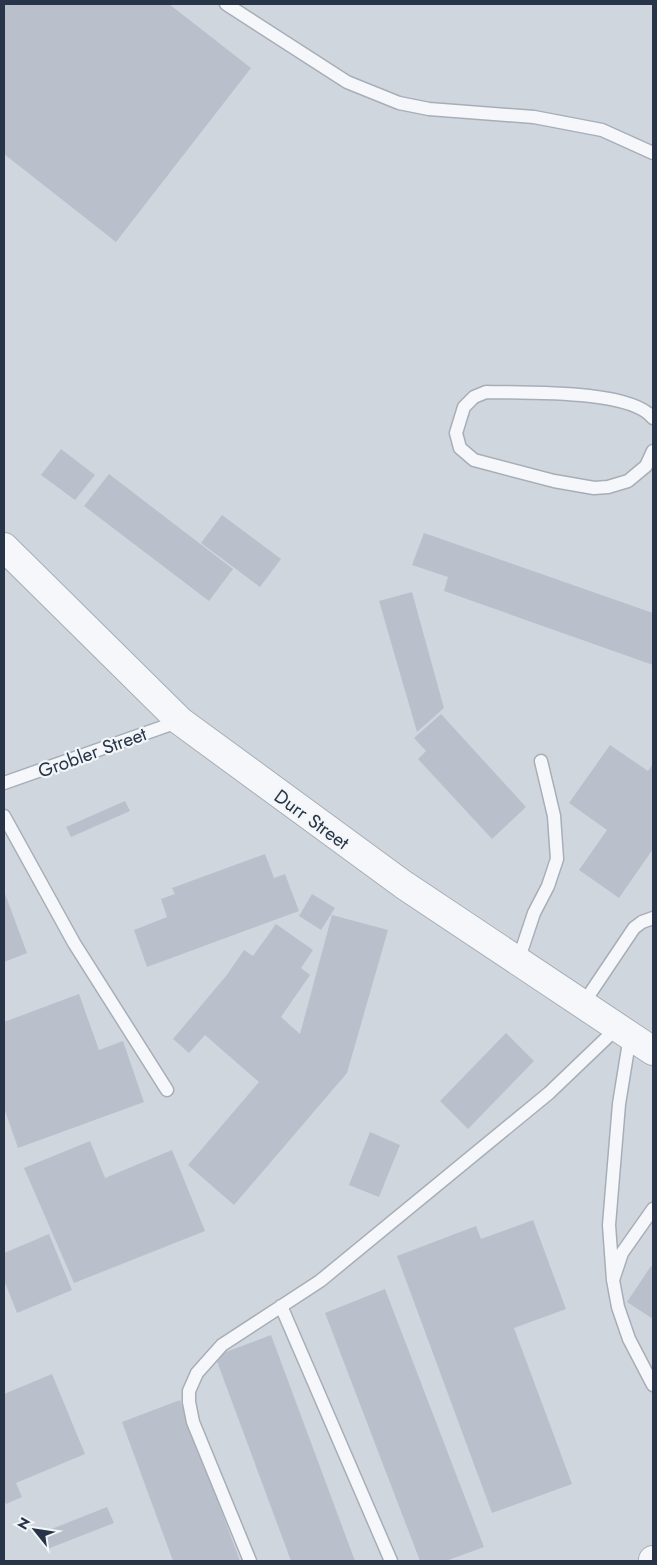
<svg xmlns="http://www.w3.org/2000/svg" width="657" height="1565" font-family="Jost,sans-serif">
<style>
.built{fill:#d0d6de}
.building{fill:#b9c0cb}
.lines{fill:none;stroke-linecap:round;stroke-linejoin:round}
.service-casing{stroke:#a7aeb7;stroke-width:15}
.tertiary-casing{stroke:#a7aeb7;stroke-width:30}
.service{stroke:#f6f7fa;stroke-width:12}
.tertiary{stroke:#f6f7fa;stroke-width:28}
.labels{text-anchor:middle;stroke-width:4.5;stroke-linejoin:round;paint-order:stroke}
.street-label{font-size:19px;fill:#283447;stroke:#f3f6f9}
</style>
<rect width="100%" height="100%" fill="#e3e7ec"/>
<path class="built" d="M4 4H653V1561H4Z"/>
<path class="building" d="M4 4H169L251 68 116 242 4 154Z
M61 449 95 475 75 500 41 475Z
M109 474 233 569 209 601 84 506Z
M222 515 281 559 260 587 201 543Z
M424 533 653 613V665L444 591 448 577 412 565Z
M412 592 444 708 417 732 379 601Z
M441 714 526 807 492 839 418 759 426 751 414 738Z
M610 745 648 771 653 764V849L619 898 579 870 607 830 569 803Z
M125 801 130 811 71 837 66 827Z
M265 854 274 878 285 874 299 911 147 967 134 930 167 917 161 899 175 894 172 888Z
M4 891 27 953 4 962Z
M312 894 335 908 321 930 299 916Z
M332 915 388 930 347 1073 234 1205 188 1165 259 1082 205 1035 189 1053 173 1039 226 976 244 950 253 956 276 924 313 950 301 968 310 975 281 1017 300 1034Z
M79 994 99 1050 123 1041 144 1102 18 1148 4 1108V1022Z
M506 1033 534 1061 468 1129 440 1101Z
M370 1132 400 1145 379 1197 349 1185Z
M90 1141 105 1178 172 1150 205 1231 74 1283 24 1168Z
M533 1220 566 1309 514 1328 572 1484 492 1513 397 1256 476 1226 481 1239Z
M49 1234 72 1290 17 1313 4 1280V1253Z
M651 1266 653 1268V1319L627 1302Z
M385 1289 484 1547 446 1561H420L325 1313Z
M271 1335 355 1561H291L215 1356Z
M52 1374 85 1454 16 1483 22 1497 6 1504 4 1499V1394Z
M180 1400 240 1561H173L122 1422Z
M107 1507 114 1523 45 1550 39 1534Z"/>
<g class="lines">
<g class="service-casing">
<path id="service" d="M226 4 347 82 399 103 429 109 534 117 602 130 653 153
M653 418C630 389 523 393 486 392L474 397 464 407 456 433 460 448 474 460 554 481 594 488 608 487 628 481 646 466 653 451
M4 783 180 721
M4 816 74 943 167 1090
M518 961 534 913 548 886 557 859 554 816 541 761
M583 1004 634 928 642 922 653 918
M653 1209 622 1253 613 1280 618 1307 629 1339 653 1385
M613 1280 609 1225 619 1104 630 1036
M281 1306 391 1561
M250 1561 193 1422 189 1402V1391L197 1373 222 1345 320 1281 549 1093 618 1027"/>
</g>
<g class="tertiary-casing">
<path id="tertiary" d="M4 547 180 721 404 885 653 1051
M653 1561V1560"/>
</g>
<use href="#service" class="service"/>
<use href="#tertiary" class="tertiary"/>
</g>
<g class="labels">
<g class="street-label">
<text transform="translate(92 752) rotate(-20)" y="7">Grobler Street</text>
<text transform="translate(312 819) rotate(36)" y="7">Durr Street</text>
</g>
</g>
<rect width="657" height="1565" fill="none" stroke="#283447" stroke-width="10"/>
<g transform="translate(35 1530) rotate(300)" stroke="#f3f6f9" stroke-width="4" paint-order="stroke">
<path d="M0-4L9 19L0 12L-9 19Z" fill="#283447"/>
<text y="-8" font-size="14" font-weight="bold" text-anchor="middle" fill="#283447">N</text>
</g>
</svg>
